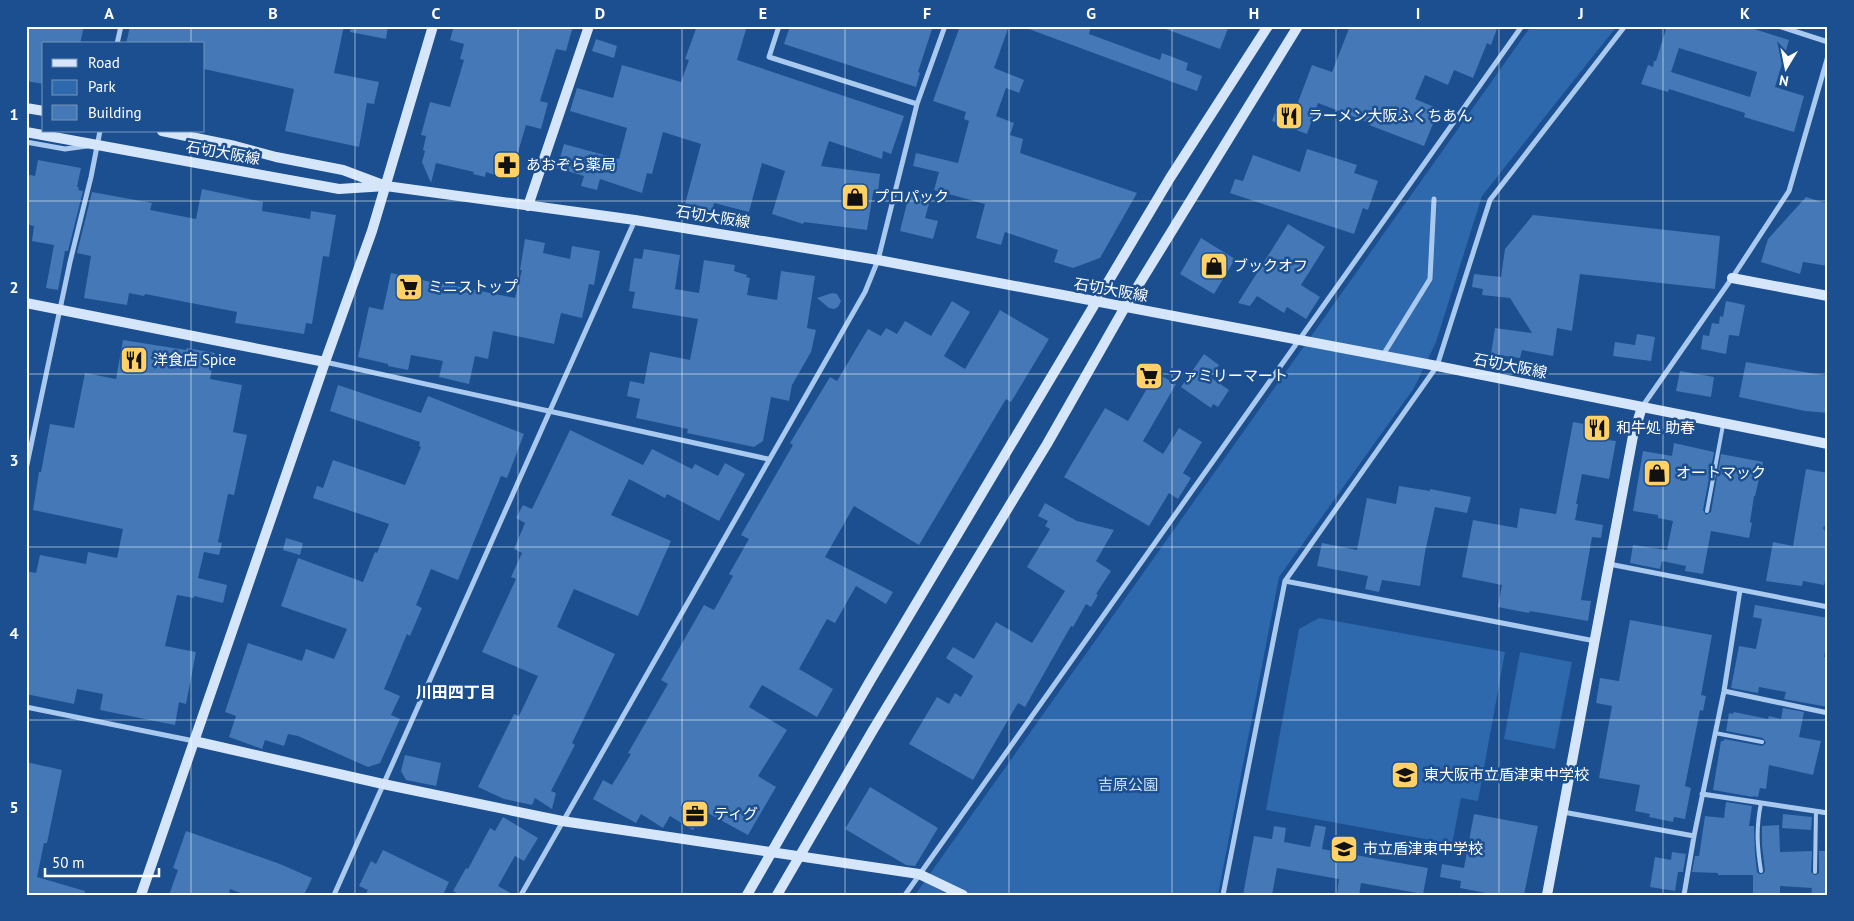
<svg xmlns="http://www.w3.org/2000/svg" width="1854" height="921" font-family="'PT Sans','Noto Sans JP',sans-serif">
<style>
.green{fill:#2e69ad}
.building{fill:#4478b7;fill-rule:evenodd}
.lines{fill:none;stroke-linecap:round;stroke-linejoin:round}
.lane{stroke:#a9c9ee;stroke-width:4}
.street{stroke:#a9c9ee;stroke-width:5}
.secondary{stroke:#d6e6fa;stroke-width:10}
.grid{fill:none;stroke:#fff;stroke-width:1;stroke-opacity:0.55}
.labels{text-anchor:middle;stroke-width:5;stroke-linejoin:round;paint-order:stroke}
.poi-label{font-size:15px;fill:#fff;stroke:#1b4f8f;text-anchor:start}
.street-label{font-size:15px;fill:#fff;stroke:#1b4f8f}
.park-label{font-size:15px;fill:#cfe3fa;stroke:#1b4f8f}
.neighbourhood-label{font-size:16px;font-weight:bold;fill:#fff;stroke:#1b4f8f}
.neatline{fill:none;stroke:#fff;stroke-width:2}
.grid-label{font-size:16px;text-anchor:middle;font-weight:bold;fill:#fff}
</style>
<rect width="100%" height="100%" fill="#1b4f8f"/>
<path class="green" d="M1531 26H1617L1482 196 1436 342 1414 388 1279 577 1218 895H915Z
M1319 618 1505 652 1478 801 1461 798 1452 844 1266 810 1299 629Z
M1520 652 1572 662 1555 749 1504 739Z"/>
<path class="building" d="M26 26H84L80 44H44V84L26 81Z
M130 26H344L334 73 379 82 374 104 367 103 359 147 285 131 294 89 204 69V44H126Z
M351 26H388L386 39 350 32Z
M454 26H573L566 51 556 49 540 101 548 103 541 129 526 125 511 176 496 172 495 175 486 172 485 177 473 174 474 172 436 163 431 183 422 162 425 151 423 150 426 136 421 135 430 102 450 107 464 60 460 59 464 44 450 40Z
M697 26H747L737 60 904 116 891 154 883 151 882 159 829 141 821 166 880 174 878 193H873L867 230 804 222 803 224 772 214 785 171 762 163 749 212 714 203 712 211 685 204 701 144 663 132 652 174 647 173 642 193 600 179 597 190 581 186 584 176 557 168 564 144 619 159 627 128 570 111 577 88 613 98 622 65 681 82 689 60 685 59Z
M790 26H922L932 29 918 72 920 73 916 87 784 44Z
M960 26H1009L994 68 1024 80 1019 93 1006 88 996 116 1014 123 1010 135 1023 139 1020 153 1137 193 1100 258 1073 268 1054 262 1058 250 1005 232 1001 245 976 238 985 204 934 190 939 172 913 166 916 153 958 163 969 121 964 119 966 112 933 101Z
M1026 26H1091L1089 34 1160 60 1162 53 1188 63 1186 70 1202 76 1197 91 1026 28Z
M1163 26H1229L1220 49 1163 28Z
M1350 26H1498L1491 45 1487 43 1473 78 1454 70 1448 85 1425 75 1415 99 1439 109 1424 146 1369 125 1370 123 1318 103 1307 134 1272 121 1278 104 1295 110 1312 65 1332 72Z
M1667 26H1745L1789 40 1775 87 1804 96 1794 132 1744 117 1745 113 1669 89 1668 92 1641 84 1648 65 1653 67 1654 61H1656ZM1679 48 1757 72 1750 97 1671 72Z
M596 39 617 46 614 58 592 51Z
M1307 149 1357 165 1354 173 1378 181 1368 210 1363 208 1354 234 1230 193 1235 179 1243 181 1253 155 1300 172Z
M38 160 81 168 77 187H79L78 190 83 191 68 251H65L58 290 46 288 54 245 32 241 34 226 26 224V174L35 176Z
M202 189 263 202 262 211 310 219 311 211 336 215 329 257 323 256 312 324 306 323 304 334 235 323 237 312 145 294 144 296 129 293 127 305 84 298 91 256 77 253 92 192 152 203 150 210 196 219Z
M909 195 930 200 925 218 938 221 933 239 900 231Z
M1806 197 1828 204V266L1803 262 1800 274 1761 262 1768 239Z
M1533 215 1720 236 1715 289 1580 274 1572 331 1557 328 1553 356 1522 350 1520 358 1491 354 1495 328 1532 333 1510 298 1482 295 1483 289 1472 287 1474 274 1501 277 1505 249Z
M1288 224 1325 247 1301 285 1320 297 1306 319 1287 307 1284 313 1257 296 1250 306 1238 303Z
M1201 238 1235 259 1214 294 1180 274Z
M525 239 545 243 543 253 570 259 572 246 600 251 594 285 589 284 582 318 561 313 554 344 493 331 488 359 475 356 469 384 439 377 443 361 411 355 408 370 388 366V364L358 357 369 307 383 310 391 273 431 282V281L515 298 522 270H520Z
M644 249 680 255 675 289 699 293 704 260 735 265 734 271 747 275 746 277 750 278 747 295 777 300 781 271 815 276 807 328 816 330 811 352 792 385 789 401 771 397 763 441 754 447 687 433 688 429 636 418 640 399 627 396 630 381 644 384 650 352 690 360 698 319 632 308 635 292 629 291 634 258 642 259Z
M832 293 837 294 841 301 838 307 834 309 829 308 817 298Z
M952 301 970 312 944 356 965 369 1000 310 1049 339 1011 402 1006 399 919 545 854 506 825 557 893 592 886 604 856 586 835 623 827 619 799 669 833 689 817 717 762 685 749 707 787 730 758 776 776 787 748 835 704 811 693 830 670 816 663 828 641 814 636 823 593 799 603 780 612 785 631 754 628 753 668 684 661 680 704 605 714 610 733 576 729 574 749 539 741 535 793 445 790 443 830 377 837 381 868 329 881 336 886 328 897 334 905 321 931 336Z
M1726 301 1745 305 1739 336 1729 335 1726 354 1701 349 1703 335 1709 336 1712 323 1719 324 1720 316 1723 317Z
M1637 334 1655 337 1651 361 1613 356 1615 342 1635 345Z
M123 340 186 350 187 348 215 353 210 379 242 385 233 432 247 435 234 495 228 494 218 542 222 543 219 555 204 552 198 578 227 585 223 603 194 596V598L177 595 165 646 196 652 186 704 179 702 175 725 100 710 103 694 77 689 74 704 26 694V571L36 573 40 555 86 564 88 552 117 558 123 529 33 510 39 472H41L50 424 74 428 85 373 116 379Z
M1204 354 1219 365 1210 377 1229 390 1218 407 1213 404 1211 408 1181 387Z
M1746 362 1828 376V413L1805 411 1739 397Z
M1680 371 1714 377 1711 397 1676 391Z
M1156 373 1176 384 1143 441 1163 454 1179 428 1202 442 1183 473 1191 478 1178 499 1169 493 1149 526 1064 477 1105 408 1128 421Z
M338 385 421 413 428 396 524 434 507 478 501 476 458 580 431 569 416 605 422 608 410 636 407 634 384 689 400 696 391 715 400 719 380 763 368 767 298 736 288 734 284 746 265 740 262 749 229 737 236 716 225 712 248 643 302 661 306 649 334 659 347 629 281 606 298 558 363 582 375 552 377 553 389 524 313 498 317 486 323 488 333 460 405 485 421 447 419 446 420 442 330 411Z
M1573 422 1590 425 1589 428 1610 432 1608 440 1616 441 1609 479 1582 474 1576 504H1578L1575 520 1603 525 1601 538 1592 537 1581 600 1591 601 1588 621 1530 611 1529 613 1498 607 1502 585 1462 577 1473 520 1517 528 1520 508 1556 514Z
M570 430 643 465 652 449 692 469 695 464 718 476 725 463 745 474 719 521 667 494 665 498 629 479 611 515 671 541 638 616 574 589 557 627 615 654 572 743 575 745 551 791 556 793 552 809 535 798 532 805 504 799 478 787 514 714 519 716 538 676 482 652 516 579 511 577 522 553 514 549 525 523 516 518 523 505 532 509Z
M1674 443 1714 452 1703 510 1706 515 1711 512 1721 454 1763 462 1755 496H1754L1750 522 1752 523 1749 538 1711 531 1703 574 1685 571 1686 566 1662 561 1660 569 1630 563 1633 545 1667 550 1673 521 1658 518V515L1633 511 1643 451 1672 456Z
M1806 469 1828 473V522L1823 528 1825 531 1828 532V568L1824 585 1803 581 1802 586 1766 581 1773 542 1793 546Z
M1399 486 1430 491V489L1471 497 1467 513 1435 507 1425 552 1420 586 1382 580 1379 592 1365 589 1368 576 1317 566 1322 543 1357 550 1367 498 1396 504Z
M1045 503 1077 521 1114 530 1096 561 1111 571 1096 594 1098 595 1091 607 1086 604 1073 627 1071 626 1025 707 1018 703 973 780 909 744 937 697 949 704 955 693 961 697 973 676 946 658 953 647 974 659 996 622 1032 643 1065 591 1027 567 1050 529 1045 526 1048 521 1038 516Z
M286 538 303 543 300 555 283 550Z
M1755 605 1828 618V636L1824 657H1828V707L1784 699 1786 692 1759 687 1758 693 1731 688 1739 646 1756 649 1762 619 1753 617Z
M1630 620 1712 635 1701 695 1706 696 1703 711 1700 710 1685 786 1691 788 1685 819 1674 817 1673 822 1649 817 1650 814 1635 811 1640 785 1599 778 1612 706 1596 703 1600 678 1619 681Z
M1783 708 1804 712 1799 737 1821 741 1813 775 1769 765 1766 789 1760 788 1758 797 1753 796V797L1713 790 1721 741H1724V739L1762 746 1766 743 1763 738 1726 731 1729 713 1733 714 1734 712 1768 719 1769 716 1781 719Z
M405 755 441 763 436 786 406 780 401 771Z
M26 762 62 770 47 843H44L37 877 85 891V895H26Z
M870 787 938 828 915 866 906 865 845 829Z
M1726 802 1752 806 1749 826H1754L1755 854 1757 872 1759 874H1763L1765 871 1762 845V826L1779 825 1780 852 1812 851 1811 872 1814 875H1816L1819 873V851H1828V895H1811L1812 888 1780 886V895H1753V875H1718V873L1692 872 1695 856H1699L1700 850 1705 816 1724 818Z
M1474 814 1538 826 1524 895H1496L1460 888 1461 881 1440 877 1442 864 1464 868Z
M1783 814 1812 817 1811 830 1782 828Z
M503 817 538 838 524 861 515 856 498 886 514 895H460L453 891 466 868 468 869 490 828 495 831Z
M1315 825 1326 827 1322 849 1428 868 1423 894 1361 883 1359 895H1337L1339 879 1277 868 1272 895H1243L1254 836 1272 839 1274 826 1286 828 1284 842 1310 847Z
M186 831 280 864 312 878 304 895H246L230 889 229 895H169L178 870 173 868Z
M383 850 449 882 443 895H365L368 890 359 886 371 861 376 864Z
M1672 852 1686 854 1683 872H1678L1675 891 1650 887 1655 857 1671 860Z"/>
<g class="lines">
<path class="lane" d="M1707 511 1723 425
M1827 528 1828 526
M1715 733 1762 742
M1761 871C1757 846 1756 828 1761 803
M1815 872 1816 811"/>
<path class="street" d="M779 26 769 57 917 104
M1778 26 1828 42
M117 44 121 26
M26 142 65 149 87 146
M1383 355 1430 279 1434 199
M325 362 768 459
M1642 407 1732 278 1789 191 1828 56
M26 469 70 262 91 177 100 131
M1609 564 1828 607
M1285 581 1437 366 1490 200 1625 26
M1724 691 1828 713
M26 707 194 741
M1702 794 1828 813
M1563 812 1694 836
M334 895 635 220
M521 895 865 292 878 260 917 104 945 26
M905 895 1522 26
M1223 895 1285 581 1595 641
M1684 895 1694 836 1724 691 1740 590"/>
<path class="secondary" d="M26 108 44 111
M162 131 235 146 276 157 343 170 383 185
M26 132 339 189 386 186 635 220 878 260 1437 366 1828 444
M528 206 589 26
M1732 278 1828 296
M26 303 325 362
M194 741 383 784 562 821 919 874 963 895
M141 895 325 362 372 231 433 26
M747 895 870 681 1170 178 1268 26
M777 895 873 730 1047 444 1125 307 1298 26
M1547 895 1633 436 1642 407"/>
</g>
<path class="grid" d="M191 26V44M355 26V895M518 26V895M682 26V895M845 26V895M1009 26V895M1172 26V895M1336 26V895M1499 26V895M1663 26V895M191 131V895M26 201H1828M26 374H1828M26 547H1828M26 720H1828"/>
<defs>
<g id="restaurant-square" transform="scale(1.4375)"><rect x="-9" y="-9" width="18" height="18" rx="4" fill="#ffd166" stroke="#1b4f8f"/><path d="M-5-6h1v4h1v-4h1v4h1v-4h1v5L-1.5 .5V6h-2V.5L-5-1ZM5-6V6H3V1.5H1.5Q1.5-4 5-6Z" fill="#111"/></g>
<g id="pharmacy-square" transform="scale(1.4375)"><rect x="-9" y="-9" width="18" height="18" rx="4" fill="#ffd166" stroke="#1b4f8f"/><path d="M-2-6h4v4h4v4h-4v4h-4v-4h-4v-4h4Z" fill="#111"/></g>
<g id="shop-square" transform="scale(1.4375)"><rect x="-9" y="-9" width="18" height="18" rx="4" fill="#ffd166" stroke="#1b4f8f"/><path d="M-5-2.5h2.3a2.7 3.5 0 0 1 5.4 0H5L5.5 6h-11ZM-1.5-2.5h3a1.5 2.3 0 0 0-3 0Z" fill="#111"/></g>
<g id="supermarket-square" transform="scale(1.4375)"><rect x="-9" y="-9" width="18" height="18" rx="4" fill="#ffd166" stroke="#1b4f8f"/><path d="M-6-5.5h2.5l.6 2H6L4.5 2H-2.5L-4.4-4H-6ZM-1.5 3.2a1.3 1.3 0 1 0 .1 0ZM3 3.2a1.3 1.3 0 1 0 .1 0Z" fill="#111"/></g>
<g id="school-square" transform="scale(1.4375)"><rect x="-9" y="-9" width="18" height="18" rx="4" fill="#ffd166" stroke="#1b4f8f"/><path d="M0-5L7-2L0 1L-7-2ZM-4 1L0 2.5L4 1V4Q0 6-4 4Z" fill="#111"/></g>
<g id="office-square" transform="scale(1.4375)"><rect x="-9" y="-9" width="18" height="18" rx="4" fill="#ffd166" stroke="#1b4f8f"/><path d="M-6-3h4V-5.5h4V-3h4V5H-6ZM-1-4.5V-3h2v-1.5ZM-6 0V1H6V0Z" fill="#111"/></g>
</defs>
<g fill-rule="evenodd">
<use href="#restaurant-square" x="1289" y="116"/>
<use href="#pharmacy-square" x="507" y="165"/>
<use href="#shop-square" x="855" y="197"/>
<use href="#shop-square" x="1214" y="266"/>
<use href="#supermarket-square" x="409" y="287"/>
<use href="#restaurant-square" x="134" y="360"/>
<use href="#supermarket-square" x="1149" y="376"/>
<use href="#restaurant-square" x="1597" y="428"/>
<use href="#shop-square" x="1657" y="473"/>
<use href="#school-square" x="1405" y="775"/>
<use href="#office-square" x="695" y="814"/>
<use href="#school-square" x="1344" y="849"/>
</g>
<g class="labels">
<g class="poi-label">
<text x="1308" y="121">ラーメン大阪ふくちあん</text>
<text x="526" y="170">あおぞら薬局</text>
<text x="874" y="202">プロパック</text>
<text x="1233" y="271">ブックオフ</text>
<text x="428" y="292">ミニストップ</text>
<text x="153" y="365">洋食店 Spice</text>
<text x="1168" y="381">ファミリーマート</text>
<text x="1616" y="433">和牛処 助春</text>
<text x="1676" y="478">オートマック</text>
<text x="1424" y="780">東大阪市立盾津東中学校</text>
<text x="714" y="819">ティグ</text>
<text x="1363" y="854">市立盾津東中学校</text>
</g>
<g class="street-label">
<text transform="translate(223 153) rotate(10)" y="5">石切大阪線</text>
<text transform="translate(713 217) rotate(9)" y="5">石切大阪線</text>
<text transform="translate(1111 290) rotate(10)" y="5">石切大阪線</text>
<text transform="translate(1510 366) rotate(11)" y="5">石切大阪線</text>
</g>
<g class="park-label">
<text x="1128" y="790">吉原公園</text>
</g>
<g class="neighbourhood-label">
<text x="456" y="698">川田四丁目</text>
</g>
</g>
<rect width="1854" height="921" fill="none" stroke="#1b4f8f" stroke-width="55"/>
<rect x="42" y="42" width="162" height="90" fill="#1b4f8f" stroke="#7695bc"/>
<rect x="52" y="59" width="25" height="8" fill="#d6e6fa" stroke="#7695bc"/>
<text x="88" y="68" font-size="15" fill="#ffffff">Road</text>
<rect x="52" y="80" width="25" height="15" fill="#2e69ad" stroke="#7695bc"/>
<text x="88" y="92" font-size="15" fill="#ffffff">Park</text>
<rect x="52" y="105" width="25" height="15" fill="#4478b7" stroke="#7695bc"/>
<text x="88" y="118" font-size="15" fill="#ffffff">Building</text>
<g transform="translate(1786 68) rotate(190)" stroke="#1b4f8f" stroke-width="4" paint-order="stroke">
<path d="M0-4L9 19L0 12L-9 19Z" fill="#ffffff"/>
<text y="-8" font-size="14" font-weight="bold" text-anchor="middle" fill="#ffffff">N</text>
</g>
<path d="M45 868v8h114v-8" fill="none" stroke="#ffffff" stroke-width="2.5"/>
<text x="52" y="868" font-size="15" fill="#ffffff" stroke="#1b4f8f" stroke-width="4" paint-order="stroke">50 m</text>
<rect x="28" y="28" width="1798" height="866" class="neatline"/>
<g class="grid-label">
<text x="109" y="19">A</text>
<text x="273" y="19">B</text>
<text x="436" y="19">C</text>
<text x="600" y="19">D</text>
<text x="763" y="19">E</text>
<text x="927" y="19">F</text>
<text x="1091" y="19">G</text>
<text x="1254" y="19">H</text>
<text x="1418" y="19">I</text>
<text x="1581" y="19">J</text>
<text x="1745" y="19">K</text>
<text x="14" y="120">1</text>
<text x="14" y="293">2</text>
<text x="14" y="466">3</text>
<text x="14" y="639">4</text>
<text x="14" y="813">5</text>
</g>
</svg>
